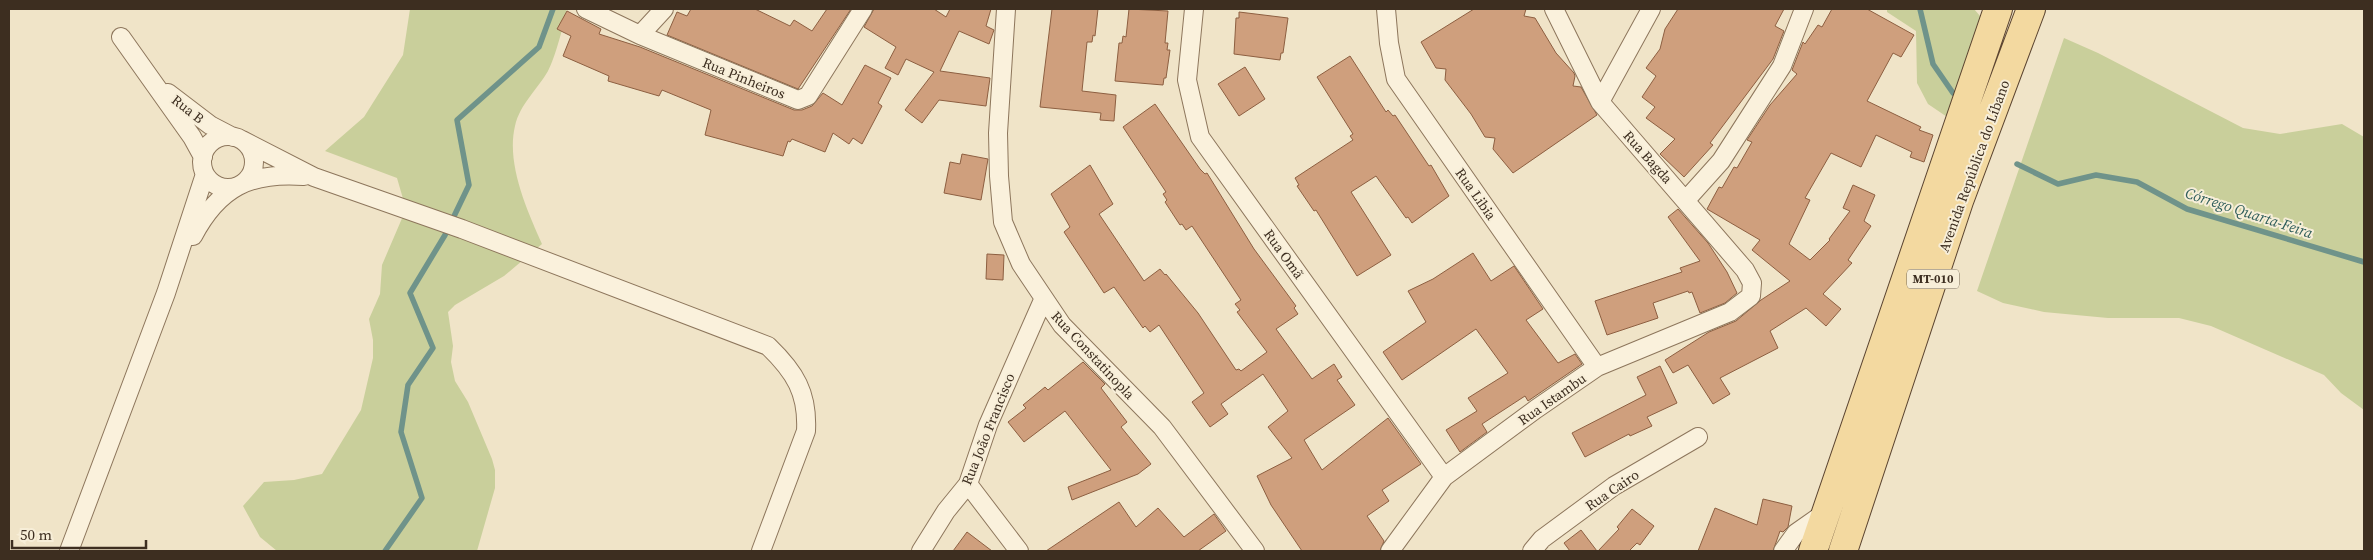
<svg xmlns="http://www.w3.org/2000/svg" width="2373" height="560" font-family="'Source Serif 4',serif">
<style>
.green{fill:#c9cf9b}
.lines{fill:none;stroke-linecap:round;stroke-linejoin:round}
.stream{stroke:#6f938a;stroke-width:5.5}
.building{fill:#cf9f7d;stroke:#8d5f41}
.minor-casing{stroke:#8d765c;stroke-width:20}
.primary-casing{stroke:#5b4430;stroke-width:30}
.minor{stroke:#faf1dc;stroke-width:18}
.primary{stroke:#f3d9a0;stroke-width:28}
.labels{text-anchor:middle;stroke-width:4;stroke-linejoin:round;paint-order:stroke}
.shield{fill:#f7eed8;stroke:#756857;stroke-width:1}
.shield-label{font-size:12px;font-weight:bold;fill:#3d2e20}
.street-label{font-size:14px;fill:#3d2e20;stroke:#f7eed8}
.water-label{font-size:15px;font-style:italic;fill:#2f5d5a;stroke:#f7eed8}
</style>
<rect width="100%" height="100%" fill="#f0e4c8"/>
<path class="green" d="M410 9H567C564 24 555 58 548 71 537 90 520 104 515 126 506 164 527 210 542 244L504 276 455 305 448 312 453 346 451 362 455 381 468 402 492 459 495 470V488L477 551H277L260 537 243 506 264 482 294 480 322 474 361 410 373 358V340L369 319 380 294 382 265 406 209 397 178 325 151 364 117 403 55Z
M1887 9H1974L1987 24 1956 123 1928 104 1917 83 1916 31 1887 12Z
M2064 38 2098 53 2243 128 2280 134 2342 124 2364 137V410L2341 393 2324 375 2211 326 2179 318H2108L2044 312 2003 303 1977 291Z"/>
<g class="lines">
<path class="stream" d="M1920 9 1933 64 1953 93
M2017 164 2058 184 2096 175 2137 182 2187 209 2364 262
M385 551 422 498 401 432 408 385 433 348 410 293 445 235 469 185 457 120 539 47 553 9"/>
</g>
<path class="building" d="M691 9H755L790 26 794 20 812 31 827 9H851L798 89 667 35 677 12 687 16Z
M874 9H934L946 17 950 9H991L986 26 994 30 989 44 959 31 940 71 990 78 986 106 939 100 922 123 905 110 934 72 906 59 898 75 885 68 896 47 864 27Z
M1052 9H1098L1095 36 1093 35 1092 42H1087L1082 91 1116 95 1114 121 1100 120 1101 113 1040 107Z
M1129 9 1168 11 1165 43H1168L1167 50H1170L1166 78H1164L1163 85 1115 81 1119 43H1122L1123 36 1126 37Z
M1474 9H1526L1524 16 1535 18 1556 53 1574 73 1575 76 1573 86 1581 87 1597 115 1513 173 1493 149 1495 138 1485 137 1471 114 1445 80 1446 69 1436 68 1421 42Z
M1678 9H1784L1775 26 1784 31 1773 59 1710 143 1713 145 1684 177 1660 154 1675 139 1646 118 1655 107 1642 97 1656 76 1646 68 1660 49 1665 29Z
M1832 9H1867L1914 35 1901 57 1893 53 1867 101 1921 127 1919 130 1933 135 1924 162 1910 157 1912 152 1876 135 1861 167 1831 153 1805 198 1810 200 1789 244 1810 260 1830 240 1829 239 1850 211 1843 208 1853 185 1875 195 1864 221 1871 226 1848 260 1852 263 1823 294 1841 309 1826 326 1806 308 1770 331 1778 348 1720 378 1730 394 1713 404 1688 365 1673 373 1665 360 1709 332 1736 321 1761 300 1790 281 1752 250 1760 240 1707 209 1719 187 1722 188 1734 167 1737 168 1752 142 1747 140 1770 105 1797 74 1792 70 1803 42 1805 44 1818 25 1822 27Z
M567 11 601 29 599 34 640 47 794 110H802L812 106 823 93 842 105 865 65 891 78 878 103 882 106 862 144 853 138 849 144 833 133 825 152 792 139 790 142 788 141 783 156 705 135 711 110 662 90 659 96 608 81 609 76 563 56 571 36 557 29Z
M1239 12 1288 18 1283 53H1281L1280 60 1234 54 1236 18H1239Z
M1350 56 1386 112 1388 110 1393 116 1395 115 1429 166 1431 165 1449 196 1412 223 1408 217 1406 218 1376 176 1351 192 1391 255 1357 276 1316 210 1314 211 1297 186 1299 185 1295 178 1353 140 1350 136 1353 134 1317 77Z
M1245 67 1265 99 1239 116 1218 84Z
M1155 104 1200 169 1205 174 1207 173 1254 249 1296 306 1294 308 1298 314 1276 329 1312 379 1334 364 1342 377 1337 380 1355 405 1304 440 1322 470 1388 418 1421 464 1382 490 1389 501 1367 516 1384 541 1380 551H1302L1271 505 1257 476 1292 458 1268 427 1288 411 1263 374 1221 404 1228 414 1210 427 1192 402 1204 393 1159 325 1150 332 1145 326 1143 328 1114 287 1104 293 1064 232 1070 227 1051 194 1090 165 1113 204 1099 214 1144 281 1160 269 1165 275 1166 274 1198 313 1236 370 1239 369 1241 371 1267 352 1237 312 1240 310 1235 304 1241 300 1192 226 1186 230 1182 224 1180 225 1165 202 1167 200 1163 194 1166 192 1123 127Z
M962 154 988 159 981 200 944 193 950 162 960 164Z
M1678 209 1708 243 1727 272 1737 293 1725 303 1700 313 1692 292 1689 293 1688 291 1653 303 1658 318 1607 335 1595 301 1682 272 1680 268 1700 261 1668 217Z
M1473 253 1491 281 1514 266 1543 309 1526 320 1558 363 1575 354 1582 364 1528 401 1525 396 1482 424 1487 432 1460 452 1446 430 1477 411 1468 398 1508 373 1476 329 1402 380 1383 352 1426 322 1408 291 1433 279Z
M987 254 1004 255 1003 280 986 279Z
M1083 362 1105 384 1101 388 1127 422 1121 427 1151 464 1138 474 1072 500 1068 487 1111 470 1065 411 1024 442 1008 422 1026 408 1023 405 1045 387 1048 390Z
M1660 366 1677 403 1647 417 1652 426 1630 436 1629 434 1585 457 1572 433 1646 395 1637 377Z
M1763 499 1792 506 1788 527 1783 532 1780 531 1773 551H1698L1715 508 1757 525Z
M1119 502 1136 527 1158 508 1184 537 1214 514 1226 531 1198 551H1046Z
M1632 509 1654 526 1640 545 1637 543 1629 551H1598L1619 529 1617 527Z
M1581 530 1597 551H1570L1564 543Z
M967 532 992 551H953Z"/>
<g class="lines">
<g class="minor-casing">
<path id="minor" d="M586 9 640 35 798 100 808 96 863 9
M1006 9 998 133 999 176 1003 222 1021 264 1062 325 1162 427 1255 551
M1194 9 1187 80 1200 137 1444 477
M1386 9 1389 43 1396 79 1597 367
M640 35 664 9
M121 37 192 137 203 157
M168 93 210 125 233 137
M1600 102 1651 9
M202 162a26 26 0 1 1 52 0a26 26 0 1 1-52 0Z
M242 140 314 177 462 229 768 346C795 372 808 393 806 431L761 551
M1686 200 1721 161 1782 66 1804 9
M193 236C219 187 250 172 304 176
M968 484 1019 551
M69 551 166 293 205 174
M921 551 946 511 968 484 988 425 1043 300
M1390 551 1444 477 1536 409 1597 367 1730 312 1751 296 1752 283 1745 270 1600 102 1554 9
M1532 551 1542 539 1614 486 1698 437
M1783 551 1796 533 1826 512"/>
</g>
<g class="primary-casing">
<path id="primary" d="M1813 551 1998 9
M1843 551 1959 201 2031 9"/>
</g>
<use href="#minor" class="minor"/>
<use href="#primary" class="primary"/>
</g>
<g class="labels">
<rect class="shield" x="1907" y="269.5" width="52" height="19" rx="4"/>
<g class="shield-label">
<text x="1933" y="283">MT-010</text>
</g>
<g class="street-label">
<text transform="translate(744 78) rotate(22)" y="5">Rua Pinheiros</text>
<text transform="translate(188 109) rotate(38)" y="5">Rua B</text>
<text transform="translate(1648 157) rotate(48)" y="5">Rua Bagda</text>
<text transform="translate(1974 166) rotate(-70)" y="5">Avenida República do Líbano</text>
<text transform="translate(1476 194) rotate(55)" y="5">Rua Libia</text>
<text transform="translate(1284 254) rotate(54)" y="5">Rua Omã</text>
<text transform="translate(1093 355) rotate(47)" y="5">Rua Constatinopla</text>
<text transform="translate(1552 399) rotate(-35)" y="5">Rua Istambu</text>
<text transform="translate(988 429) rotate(-68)" y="5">Rua João Francisco</text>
<text transform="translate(1612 490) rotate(-34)" y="5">Rua Cairo</text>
</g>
<g class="water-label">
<text transform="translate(2249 213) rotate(18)" y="5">Córrego Quarta-Feira</text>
</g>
</g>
<rect width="2373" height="560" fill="none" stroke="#3d2e20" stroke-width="20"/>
<path d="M12 540v8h134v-8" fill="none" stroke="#3d2e20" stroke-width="2.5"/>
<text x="20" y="540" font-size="15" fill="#3d2e20" stroke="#f7eed8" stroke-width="4" paint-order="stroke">50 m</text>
</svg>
